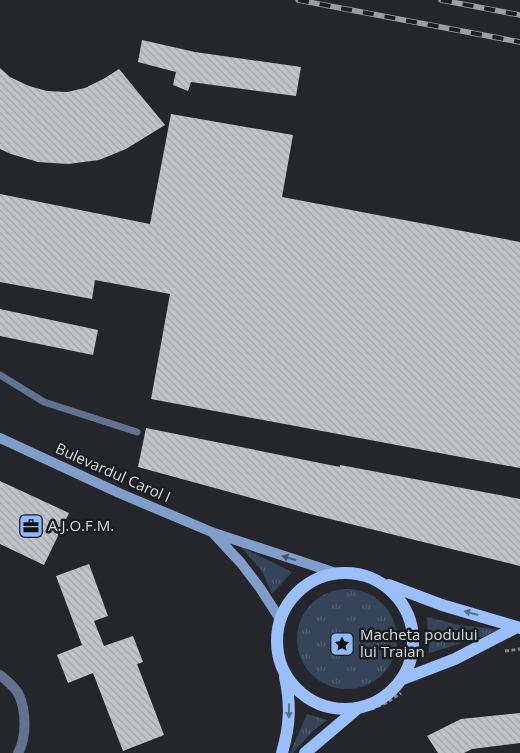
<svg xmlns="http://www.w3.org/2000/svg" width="520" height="753" font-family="'Open Sans',sans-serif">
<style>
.grass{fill:url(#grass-tufts)}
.building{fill:url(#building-back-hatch)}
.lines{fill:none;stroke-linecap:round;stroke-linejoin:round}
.path{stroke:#838589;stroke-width:3;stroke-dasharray:4 2.5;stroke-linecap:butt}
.service{stroke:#61738f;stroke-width:7}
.minor{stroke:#61738f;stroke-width:10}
.secondary{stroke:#819ecb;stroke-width:10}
.primary{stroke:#9abffa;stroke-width:12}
.rail-casing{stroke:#9c9ea2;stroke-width:5.5}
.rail{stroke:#1a1d21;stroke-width:4;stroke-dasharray:11;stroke-linecap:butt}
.oneway{fill:#48576d}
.oneway2{fill:#5a6e8e}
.labels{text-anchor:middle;stroke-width:5;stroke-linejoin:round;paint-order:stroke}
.street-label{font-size:15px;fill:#dbdde0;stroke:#1a1d21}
.poi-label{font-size:15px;fill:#dbdde0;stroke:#1a1d21;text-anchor:start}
</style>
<defs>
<pattern id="grass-tufts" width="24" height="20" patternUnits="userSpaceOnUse" patternTransform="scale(1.25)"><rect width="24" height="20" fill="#364459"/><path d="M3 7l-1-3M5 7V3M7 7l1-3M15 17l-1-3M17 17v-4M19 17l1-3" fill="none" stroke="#525f71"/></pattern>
<pattern id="building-back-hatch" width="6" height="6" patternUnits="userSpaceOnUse" patternTransform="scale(1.25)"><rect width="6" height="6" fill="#c1c5cb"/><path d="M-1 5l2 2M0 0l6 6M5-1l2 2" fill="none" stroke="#a1a4a9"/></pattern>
</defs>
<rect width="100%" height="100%" fill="#24262b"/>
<path class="grass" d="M241 547 292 572 272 594 262 571Z
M297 639a50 50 0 1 1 100 0a50 50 0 1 1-100 0Z
M427 617 459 625 506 630 429 653Z
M307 714 327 720 314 730 293 753H290Z"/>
<path class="building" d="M142 40 195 52 301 67 296 96 191 82 188 91 173 85 176 72 138 62Z
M0 68 10 77 29 86 47 91 67 92 85 88 105 78 119 69 165 125 126 149 99 160 68 164 38 162 11 154 0 149Z
M171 114 293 135 282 197 520 242V468L151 399 170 294 95 280 92 299 0 282V194L150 224Z
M0 309 98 330 93 355 0 336Z
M146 428 340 467V465L520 499V566L306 513 138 467Z
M0 481 69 513 44 565 0 544Z
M89 564 108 616 94 621 104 646 133 636 143 662 137 664 164 735 123 751 93 673 68 683 57 655 82 645 56 576Z
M520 713V743L472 749 464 753H438L427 736 461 719Z"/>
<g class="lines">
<path class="path" d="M505 651 520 649
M371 709 386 703 401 693"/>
<path class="service" d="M0 375 44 402 137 432"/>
<path class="minor" d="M0 675C6 680 16 688 19 695 26 711 27 737 18 753"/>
<path class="secondary" d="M0 438 119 493 214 533 336 573
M214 534 241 563 260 588 280 619"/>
<path class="primary" d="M277 641a68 68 0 1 1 136 0a68 68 0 1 1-136 0Z
M389 585 442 605 520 628
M403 679 455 659 517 627
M282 753C290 725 291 705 285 677
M305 753 358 708"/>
<g class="rail-casing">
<path id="rail" d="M298 0 520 42
M441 0 520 15"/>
</g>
<use href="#rail" class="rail"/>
</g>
<defs><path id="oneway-solid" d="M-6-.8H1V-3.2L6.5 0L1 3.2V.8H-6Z" transform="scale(1.25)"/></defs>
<use class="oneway" href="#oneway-solid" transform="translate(289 558) rotate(-162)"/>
<g class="oneway2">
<use href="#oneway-solid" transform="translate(471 613) rotate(-164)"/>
<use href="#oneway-solid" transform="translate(289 711) rotate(91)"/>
</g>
<defs>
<g id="office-square" transform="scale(1.25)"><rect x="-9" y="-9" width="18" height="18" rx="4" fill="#8db9fc" stroke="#1a1d21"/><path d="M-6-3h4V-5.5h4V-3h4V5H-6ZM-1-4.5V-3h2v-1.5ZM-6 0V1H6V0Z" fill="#111"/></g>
<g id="sight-square" transform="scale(1.25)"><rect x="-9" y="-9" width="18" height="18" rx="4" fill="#8db9fc" stroke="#1a1d21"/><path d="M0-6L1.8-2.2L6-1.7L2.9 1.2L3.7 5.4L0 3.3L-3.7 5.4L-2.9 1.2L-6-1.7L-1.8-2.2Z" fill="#111"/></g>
</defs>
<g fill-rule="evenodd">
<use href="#office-square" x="31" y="526"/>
<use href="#sight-square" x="342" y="644"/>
</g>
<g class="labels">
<g class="street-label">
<text transform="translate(113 473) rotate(24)" y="5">Bulevardul Carol I</text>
</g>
<g class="poi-label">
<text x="48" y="531">A.J.O.F.M.</text>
<text x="360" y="640">Macheta podului<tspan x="360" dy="17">lui Traian</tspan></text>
</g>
</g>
</svg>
